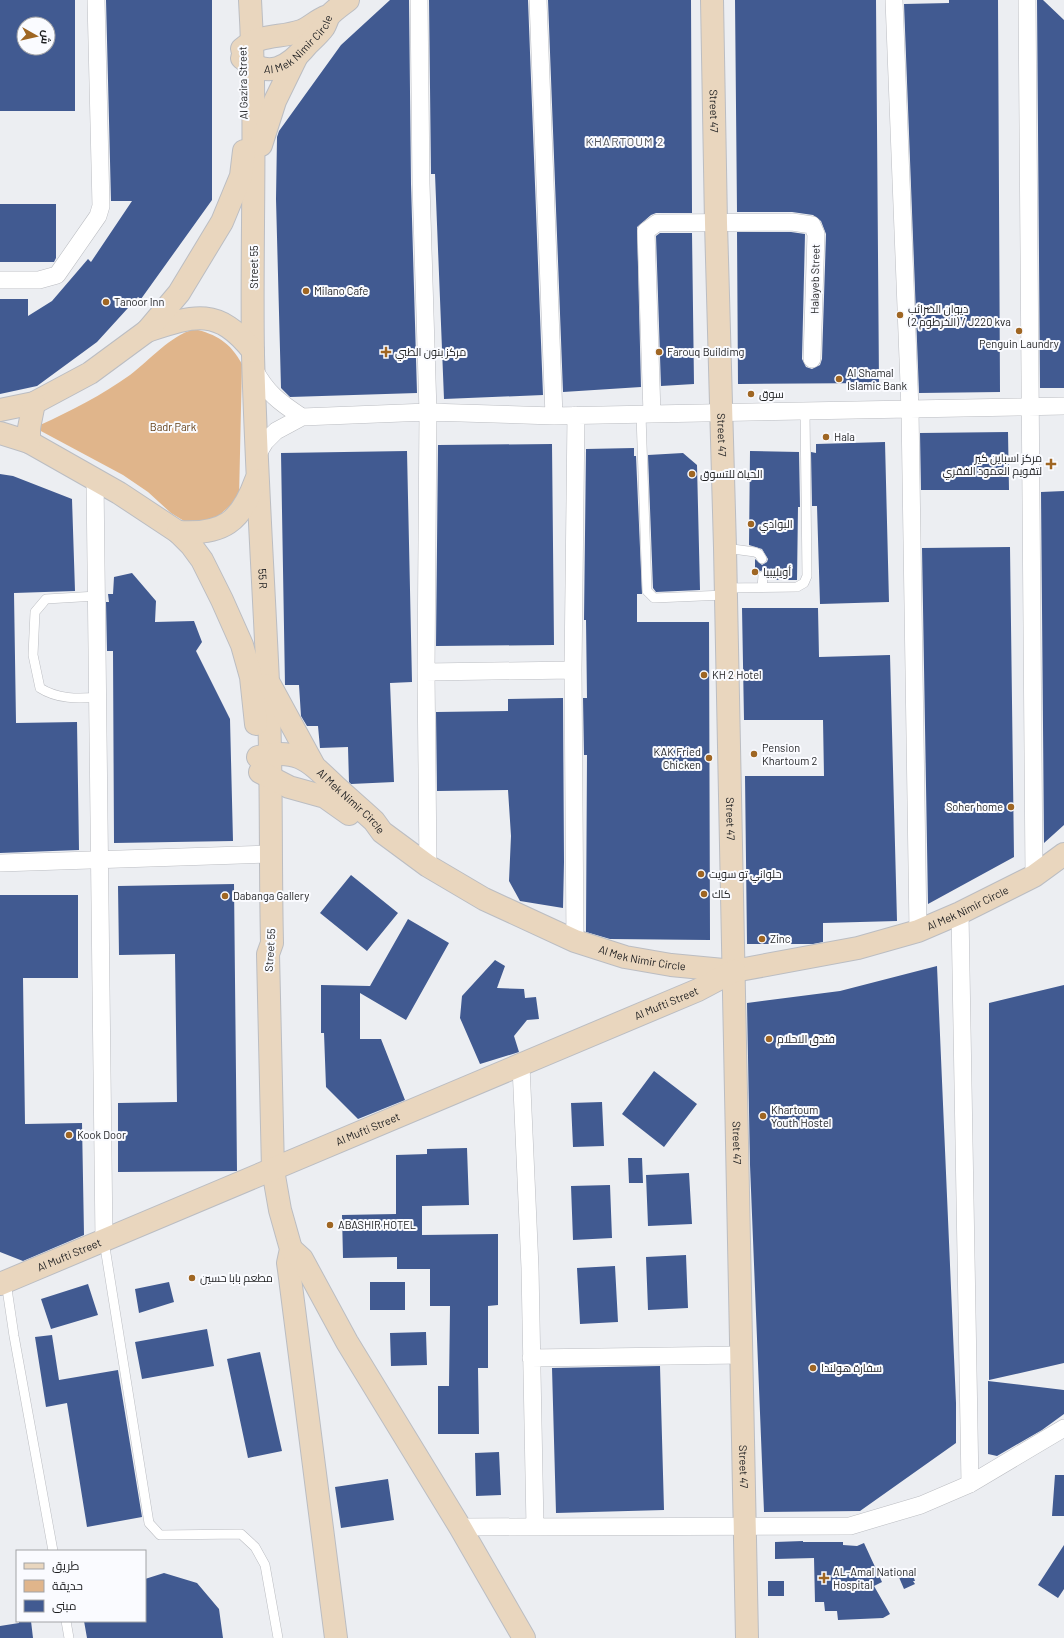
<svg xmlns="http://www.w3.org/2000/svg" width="1064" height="1638" font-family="Barlow,Cairo,sans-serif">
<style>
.green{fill:#e0b58b}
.building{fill:#415a91;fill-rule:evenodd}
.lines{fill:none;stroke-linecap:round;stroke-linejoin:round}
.lane-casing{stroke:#bbbdc2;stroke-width:10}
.street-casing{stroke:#bbbdc2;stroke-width:18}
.secondary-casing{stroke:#bbbdc2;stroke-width:24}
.lane{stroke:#fff;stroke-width:9}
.street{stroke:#fff;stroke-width:17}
.secondary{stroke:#e9d6be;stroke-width:22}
.poi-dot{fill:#9f6623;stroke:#fafbff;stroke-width:1.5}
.labels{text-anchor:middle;stroke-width:4;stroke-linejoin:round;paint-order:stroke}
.street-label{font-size:11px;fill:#1d1e20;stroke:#fafbff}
.poi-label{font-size:11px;fill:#1d1e20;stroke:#fafbff;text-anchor:start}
.park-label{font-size:11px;fill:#633f16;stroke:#fafbff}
.neighbourhood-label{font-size:12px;letter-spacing:1px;fill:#525458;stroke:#fafbff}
</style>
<rect width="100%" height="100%" fill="#eceef2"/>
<path class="green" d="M194 329C216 334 231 343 242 364L239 498 217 517 204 524 184 521 171 513 148 492 123 475 39 430 40 425C71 411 102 395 130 375 151 359 169 337 194 329Z"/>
<path class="building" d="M0 0H75V111H0ZM24 24H48V48H24Z
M106 0H212V200L141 299 138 297 97 342 37 386 0 394V299H28V316L52 301 88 259 91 262 132 201H111Z
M390 0H409L411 184 417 393 290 397 281 388 276 199 277 137 279 131 341 45Z
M429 0H528L543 395 444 399 435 174H431Z
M548 0H691L692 213H656L651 215 637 227 641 387 563 392Z
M735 0H876L879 383 738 384 737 232H791L805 234 802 359 806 367 812 369 820 365 822 359 826 234 821 221 813 215 792 212H737Z
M949 0H998L1000 392 919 393 904 4 949 3Z
M1037 0H1043L1064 20V388H1040Z
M0 204H56V258L54 262H0Z
M660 233H692L694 384 661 386 656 236Z
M1008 432 1009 490H921L920 433Z
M885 442 889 602 820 604 817 506H812L811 452 816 453V444Z
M552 444 554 645 436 646 438 445Z
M634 448V456H636L642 594H637V622H709L710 940 610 939 586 932 587 755H584L583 698H587L586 620H584L586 449Z
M407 451 412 682 390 683 394 782 351 784 349 782 348 747 320 748 318 726H307L301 716 299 685H285L281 453Z
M750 451 799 452 800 507H798L797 580H775V576H769L768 573 764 570 760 571 757 576H755V559L762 565 767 562 768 559 762 549 749 545Z
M683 453 697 465 700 590 656 592 653 588 648 455Z
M0 474 13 476 72 499 75 591 14 593 16 723 77 722 79 850 0 853Z
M1064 491V825L1044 843 1041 492Z
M1010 547 1014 857 928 904 922 548Z
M132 573 156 601 155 622 194 621 202 642 196 651 230 719 233 841 114 843 113 651H107L106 602H109L108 594H113L114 577Z
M742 608H818L819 657 890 655 897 921 823 923V942L813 944H747L745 776H824L823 720H744Z
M563 698 564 862 563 908 520 901 509 881 511 836 508 790 437 791 436 712 508 711V699Z
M351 875 398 913 367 951 320 913Z
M234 884 237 1171 118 1172V1103L177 1102 175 954 119 955 118 886Z
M0 895H78V978H23L25 1124 82 1123 84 1235 23 1261 0 1252Z
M408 919 449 943 406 1020 360 993V1039H381L405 1100 358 1119 326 1087 324 1033H321V985L370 986Z
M495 960 505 966 497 988 524 989 525 998 536 997 539 1019 527 1020 514 1036 519 1052 480 1064 460 1018 462 996Z
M937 966 956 1403V1443L860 1511 764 1512 750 1165 747 1003 840 991Z
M1064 985V1363L989 1380V1003Z
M654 1071 697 1104 664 1147 622 1114Z
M602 1102 604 1146 573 1147 571 1103Z
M467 1148 469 1205 422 1206V1235L498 1234V1305L488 1306V1368H478L479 1434H438V1386H449L450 1306H430V1269H397V1257L343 1258 342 1215 396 1214V1155L427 1154V1149Z
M628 1158H642L643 1183H629Z
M689 1173 692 1224 648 1226 646 1175Z
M610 1185 612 1238 573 1240 571 1186Z
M686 1255 688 1308 648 1310 646 1257Z
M615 1266 618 1322 580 1324 577 1268Z
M169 1282 174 1302 139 1313 135 1289Z
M370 1282H405V1310H370Z
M88 1284 98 1315 51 1329 41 1299Z
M207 1329 214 1366 142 1379 135 1342Z
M426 1332 427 1365 391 1366 390 1333Z
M52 1335 59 1380 118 1370 142 1517 87 1527 67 1403 46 1407 35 1337Z
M260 1352 282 1451 248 1458 227 1359Z
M660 1366 664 1510 556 1513 552 1368Z
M988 1381 1064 1390V1414L1042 1430 997 1456 988 1454Z
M499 1452 501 1495 476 1496 475 1453Z
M1055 1475H1064V1516H1052Z
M388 1479 394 1520 341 1528 335 1487Z
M803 1541V1542H843V1545L857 1546 864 1543 882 1582 874 1586 890 1614 883 1618 838 1620 837 1611H825L824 1602H815L814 1558 775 1559V1542Z
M1064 1545V1589L1058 1598 1038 1585Z
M911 1570 915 1581H913L915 1584 904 1589 898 1575Z
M164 1573 197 1583 219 1609 223 1638H87L84 1621H145V1579Z
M768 1581H784V1596H768Z
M19 1621H31L33 1638H0V1626L19 1623Z"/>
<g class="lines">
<g class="lane-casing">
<path id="lane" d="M641 415 647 591 654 598 725 595
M725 548 755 552 759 554 762 559
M762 587 763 576
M726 588 797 587 804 583 807 576 805 412
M97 596 46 599 35 612 33 655 40 688C57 699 78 699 98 697
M104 1241 149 1523 160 1535 241 1534 255 1547 265 1565 278 1638
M6 1282 14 1336 53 1551
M66 1621 69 1638"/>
</g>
<g class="street-casing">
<path id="street" d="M419 0 421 184 428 412 426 672 428 866
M538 0 554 416
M894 0 910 410 918 931
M1027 0 1034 876
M0 280H39L57 275 98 216 101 206 96 0
M254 369C267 393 279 402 302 417
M652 414 646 231 657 223 792 222 812 225 816 234 812 359
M256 457 265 442 276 431 302 417 428 412 554 416 652 414 1064 406
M95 479 104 1241
M426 672 573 670
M0 863 270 854
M960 913 970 1484
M575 941 573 670 576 415
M521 1066 530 1268 535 1527
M531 1358 741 1355
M460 1527 850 1526 921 1505 970 1484 1064 1428"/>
</g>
<g class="secondary-casing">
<g id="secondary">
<path id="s1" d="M250 0C257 119 251 237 253 355 256 465 263 573 268 682 272 769 270 856 272 943L268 954 273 1170 280 1210 291 1249 288 1263 289 1270 336 1638"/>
<path id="s2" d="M712 0 716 223 725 548 747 1638"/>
<path d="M242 49C259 34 281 38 301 31 309 28 316 21 325 17"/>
<path id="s3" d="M242 58C269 79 288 68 307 45 313 39 319 34 324 27 326 24 327 19 329 16 334 10 342 5 348 0"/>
<path d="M261 145 275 101 296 58"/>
<path d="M147 331C195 315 218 307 253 351"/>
<path d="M0 410 34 403 90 373 147 331 179 293 222 222 241 176 244 151"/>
<path d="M0 433 29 442 119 493 178 532 191 545 202 560 222 600 242 645 251 677 256 724"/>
<path d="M29 442V428L34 403"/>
<path d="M178 532C223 535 241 522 256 480"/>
<path d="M270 685 313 764"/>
<path id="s4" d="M258 757C297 747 309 761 335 786 348 798 361 809 374 821L382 832 428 866 484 899 575 941 625 957 671 965 734 971 858 948 918 931 960 913 1034 876 1064 854"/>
<path d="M260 772 289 787 325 797 349 814"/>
<path d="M291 1249 302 1259 347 1342 460 1527 524 1638"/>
<path id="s5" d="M0 1284 698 990 734 971"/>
</g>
</g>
<use href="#lane" class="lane"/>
<use href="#street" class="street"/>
<use href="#secondary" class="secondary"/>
</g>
<g class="poi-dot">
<circle cx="306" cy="291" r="4"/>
<circle cx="106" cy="302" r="4"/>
<circle cx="900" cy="315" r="4"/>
<circle cx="1019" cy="331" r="4"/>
<path d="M384 346h4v4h4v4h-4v4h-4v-4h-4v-4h4z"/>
<circle cx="659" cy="352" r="4"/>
<circle cx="839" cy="379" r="4"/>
<circle cx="751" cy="394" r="4"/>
<circle cx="826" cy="437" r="4"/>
<path d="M1049 458h4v4h4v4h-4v4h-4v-4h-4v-4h4z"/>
<circle cx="692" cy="474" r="4"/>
<circle cx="751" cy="524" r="4"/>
<circle cx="755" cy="572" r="4"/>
<circle cx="704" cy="675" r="4"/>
<circle cx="754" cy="754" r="4"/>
<circle cx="709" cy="758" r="4"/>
<circle cx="1011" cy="807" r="4"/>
<circle cx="701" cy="874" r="4"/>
<circle cx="704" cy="894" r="4"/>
<circle cx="225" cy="896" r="4"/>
<circle cx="762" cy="939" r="4"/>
<circle cx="769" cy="1039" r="4"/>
<circle cx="763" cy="1116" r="4"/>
<circle cx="69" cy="1135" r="4"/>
<circle cx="330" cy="1225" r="4"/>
<circle cx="192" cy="1278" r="4"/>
<circle cx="813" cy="1368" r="4"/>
<path d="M822 1572h4v4h4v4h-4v4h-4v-4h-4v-4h4z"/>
</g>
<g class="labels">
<g class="street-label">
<text dy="4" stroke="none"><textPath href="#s3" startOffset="69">Al Mek Nimir Circle</textPath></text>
<text transform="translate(243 83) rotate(-91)" y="4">Al Gazira Street</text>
<text dy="4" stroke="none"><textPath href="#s2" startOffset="111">Street 47</textPath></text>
<text transform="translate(254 267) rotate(-90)" y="4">Street 55</text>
<text transform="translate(815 279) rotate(-89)" y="4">Halayeb Street</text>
<text dy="4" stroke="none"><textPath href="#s2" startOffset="435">Street 47</textPath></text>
<text dy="4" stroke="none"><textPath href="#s1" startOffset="579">55 R</textPath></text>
<text dy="4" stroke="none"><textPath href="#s4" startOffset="110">Al Mek Nimir Circle</textPath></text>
<text dy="4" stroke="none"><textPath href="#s2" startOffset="819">Street 47</textPath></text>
<text dy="4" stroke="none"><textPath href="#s4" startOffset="782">Al Mek Nimir Circle</textPath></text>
<text transform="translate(270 950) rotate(-86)" y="4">Street 55</text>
<text dy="4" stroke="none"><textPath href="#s4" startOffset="446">Al Mek Nimir Circle</textPath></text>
<text dy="4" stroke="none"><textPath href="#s5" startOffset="723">Al Mufti Street</textPath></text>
<text dy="4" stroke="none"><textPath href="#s5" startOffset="399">Al Mufti Street</textPath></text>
<text dy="4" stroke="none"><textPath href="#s2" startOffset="1143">Street 47</textPath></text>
<text dy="4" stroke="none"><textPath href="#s5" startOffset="75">Al Mufti Street</textPath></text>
<text dy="4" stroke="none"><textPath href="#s2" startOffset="1467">Street 47</textPath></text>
</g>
<g class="poi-label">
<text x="314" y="295">Milano Cafe</text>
<text x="114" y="306">Tanoor Inn</text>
<text x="908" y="313">ديوان الضرائب<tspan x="908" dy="13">(الخرطوم 2) / J220 kva</tspan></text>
<text x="1019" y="348" text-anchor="middle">Penguin Laundry</text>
<text x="395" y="356">مركز بنون الطبي</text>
<text x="667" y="356">Farouq Buildimg</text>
<text x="847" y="377">Al Shamal<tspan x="847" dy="13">Islamic Bank</tspan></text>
<text x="759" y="398">سوق</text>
<text x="834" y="441">Hala</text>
<text x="1042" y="462" text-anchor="end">مركز اسباين كير<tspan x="1042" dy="13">لتقويم العمود الفقري</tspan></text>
<text x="700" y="478">الحياة للتسوق</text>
<text x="759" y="528">البوادي</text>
<text x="763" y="576">أويليبيا</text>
<text x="712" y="679">KH 2 Hotel</text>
<text x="762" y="752">Pension<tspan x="762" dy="13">Khartoum 2</tspan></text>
<text x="701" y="756" text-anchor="end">KAK Fried<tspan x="701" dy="13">Chicken</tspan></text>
<text x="1003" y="811" text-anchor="end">Soher home</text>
<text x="709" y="878">حلواني تو سويت</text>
<text x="712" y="898">كاك</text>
<text x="233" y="900">Dabanga Gallery</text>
<text x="770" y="943">Zinc</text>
<text x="777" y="1043">فندق الاحلام</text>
<text x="771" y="1114">Khartoum<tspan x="771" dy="13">Youth Hostel</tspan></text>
<text x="77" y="1139">Kook Door</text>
<text x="338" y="1229">ABASHIR HOTEL</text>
<text x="200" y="1282">مطعم بابا حسين</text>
<text x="821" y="1372">سفارة هولندا</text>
<text x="833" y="1576">AL-Amal National<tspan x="833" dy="13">Hospital</tspan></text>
</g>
<g class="park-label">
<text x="173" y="431">Badr Park</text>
</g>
<g class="neighbourhood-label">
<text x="625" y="146">KHARTOUM 2</text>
</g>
</g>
<rect x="16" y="1550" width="130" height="72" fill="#fafbff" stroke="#a2a3a6"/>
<rect x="24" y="1563" width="20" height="6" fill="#e9d6be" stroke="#a2a3a6"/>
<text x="52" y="1570" font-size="12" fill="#1d1e20">طريق</text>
<rect x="24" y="1580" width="20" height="12" fill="#e0b58b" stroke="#a2a3a6"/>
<text x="52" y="1590" font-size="12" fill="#1d1e20">حديقة</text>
<rect x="24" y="1600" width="20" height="12" fill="#415a91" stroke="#a2a3a6"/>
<text x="52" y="1610" font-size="12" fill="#1d1e20">مبنى</text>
<g transform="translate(36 36) rotate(98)"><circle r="19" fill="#fafbff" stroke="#a2a3a6"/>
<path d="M0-3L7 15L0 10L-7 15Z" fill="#9f6623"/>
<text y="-6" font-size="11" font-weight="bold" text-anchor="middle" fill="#1d1e20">ش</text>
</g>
</svg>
